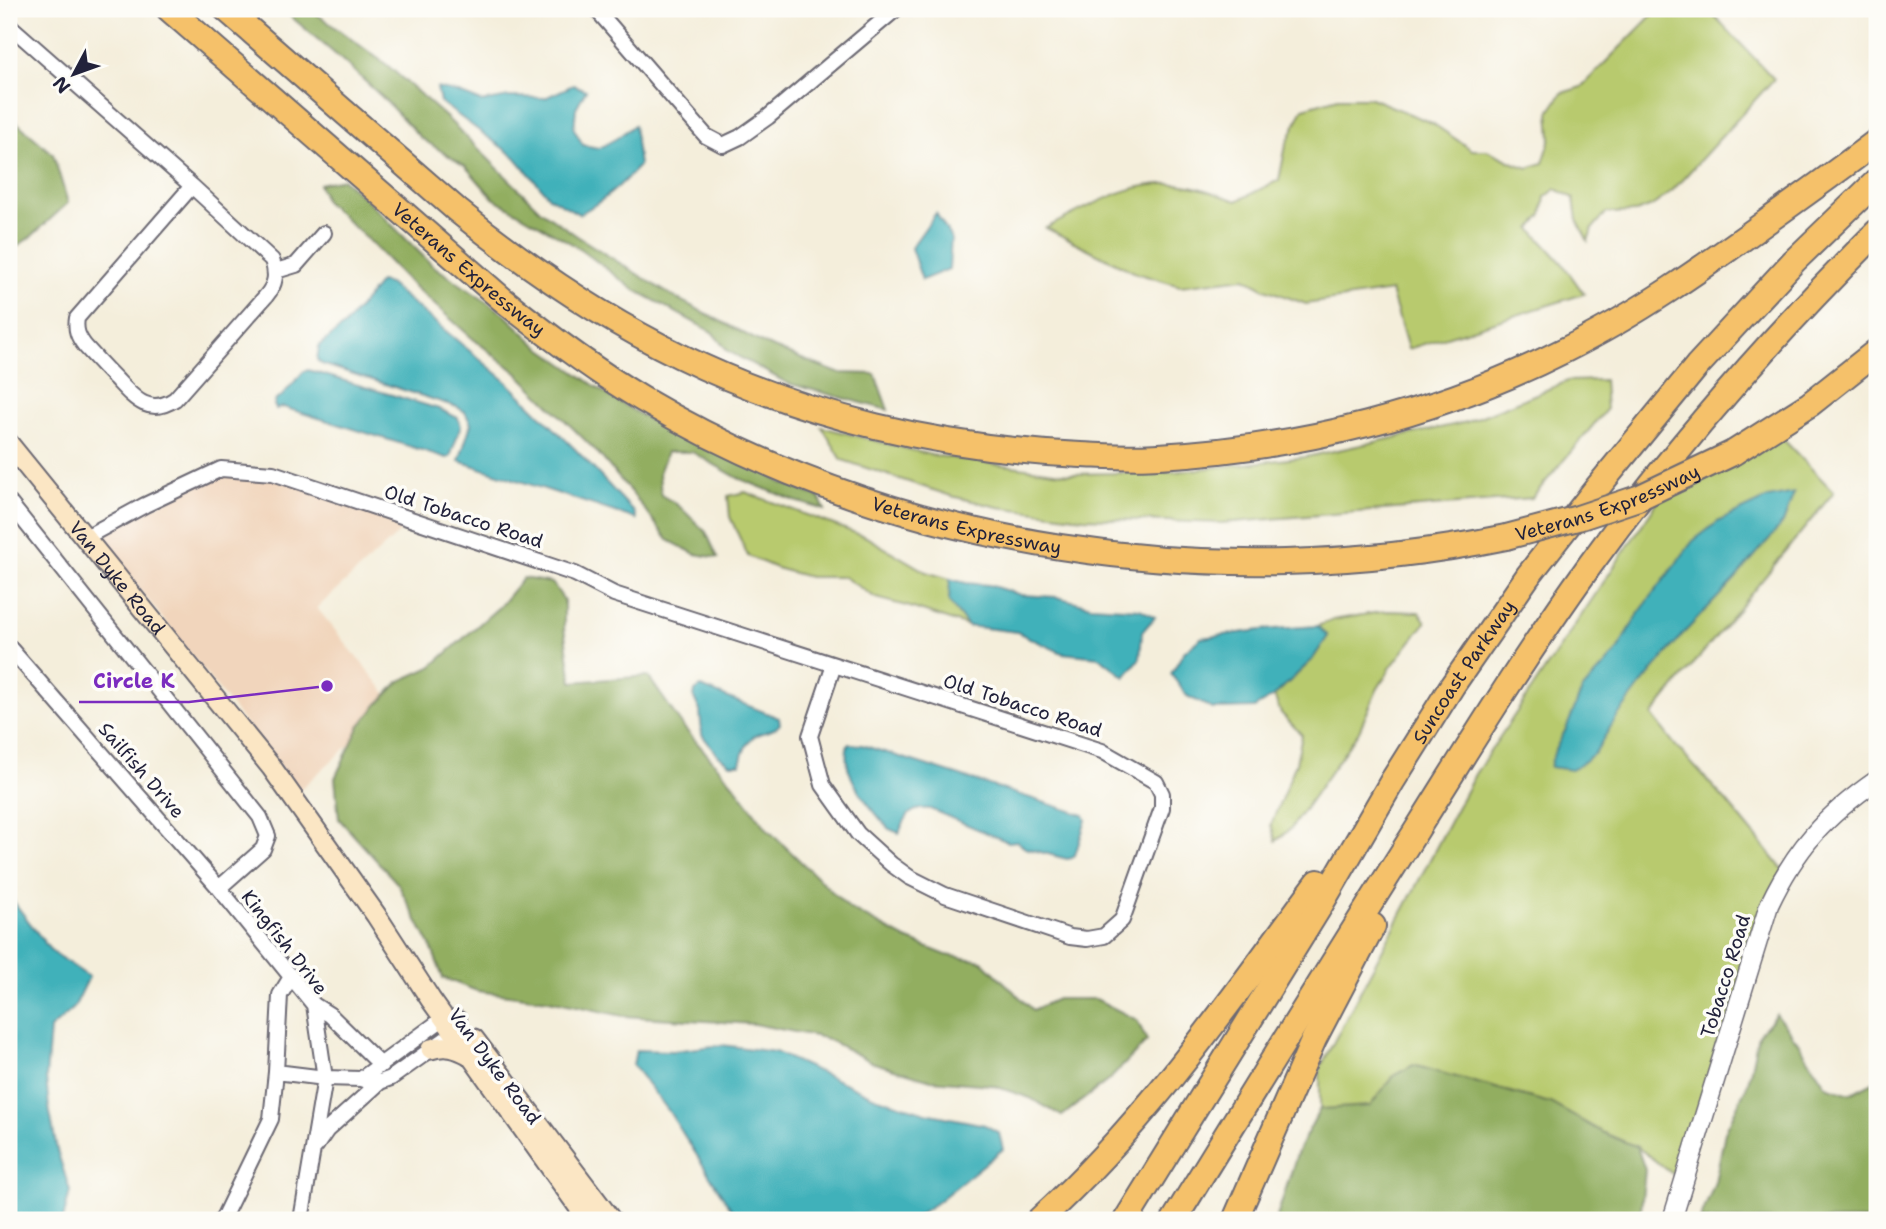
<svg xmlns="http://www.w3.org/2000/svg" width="1886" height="1229" font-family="'Shantell Sans',sans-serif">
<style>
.built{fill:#f1d5bc}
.green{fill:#b8ca6e;stroke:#6d7654;stroke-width:2}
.forest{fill:#92ae61;stroke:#5a684e;stroke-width:2}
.water{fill:#41b1ba;stroke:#326a7a;stroke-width:2}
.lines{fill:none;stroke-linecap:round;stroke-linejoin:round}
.minor-casing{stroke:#6c6973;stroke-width:18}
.tertiary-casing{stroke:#6c6973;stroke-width:21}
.secondary-casing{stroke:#6c6973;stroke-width:23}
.motorway-casing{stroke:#6c6973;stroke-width:28}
.minor{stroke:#fff;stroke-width:14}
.tertiary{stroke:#fff;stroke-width:18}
.secondary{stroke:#fbe6c4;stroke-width:19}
.motorway{stroke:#f5c16b;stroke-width:24}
.motorway-bridge-casing{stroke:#6c6973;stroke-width:28;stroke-linecap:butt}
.motorway-bridge{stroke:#f5c16b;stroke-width:24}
.labels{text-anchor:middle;stroke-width:7;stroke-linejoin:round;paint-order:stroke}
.street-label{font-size:19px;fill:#22223b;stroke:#fdfcf7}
.leader{fill:none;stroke:#7b2cbf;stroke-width:2.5}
.callout-dot{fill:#7b2cbf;stroke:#fdfcf7;stroke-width:2.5}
.callout-label{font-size:21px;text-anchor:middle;font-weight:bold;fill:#7b2cbf;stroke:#fdfcf7;stroke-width:7;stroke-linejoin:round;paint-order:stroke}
</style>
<rect width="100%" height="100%" fill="#fdfcf7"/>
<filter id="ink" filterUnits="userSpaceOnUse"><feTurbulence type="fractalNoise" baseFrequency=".0143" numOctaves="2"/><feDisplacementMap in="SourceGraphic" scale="14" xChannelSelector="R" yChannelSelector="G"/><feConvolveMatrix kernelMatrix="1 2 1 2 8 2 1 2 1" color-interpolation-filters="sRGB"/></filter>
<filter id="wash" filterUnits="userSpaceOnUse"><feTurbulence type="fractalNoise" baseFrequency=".00686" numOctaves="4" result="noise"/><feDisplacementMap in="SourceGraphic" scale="28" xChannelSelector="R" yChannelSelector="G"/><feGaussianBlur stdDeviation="1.57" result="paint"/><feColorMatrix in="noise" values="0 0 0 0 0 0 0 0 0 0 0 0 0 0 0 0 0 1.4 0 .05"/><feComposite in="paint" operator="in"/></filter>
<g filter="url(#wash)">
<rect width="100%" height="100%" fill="#f4eedb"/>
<path class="built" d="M222 473 276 478 412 521 317 608 395 704 298 791 97 535Z"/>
<path class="green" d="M1658 9H1708L1774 79 1673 190 1652 206 1636 212 1606 213 1592 229 1588 241 1577 220 1574 198 1556 189 1545 197 1542 215 1531 229 1562 263 1584 294 1408 349 1391 291 1306 304 1265 289 1245 278 1180 286 1136 273 1046 228C1091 206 1137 175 1190 186 1206 189 1221 196 1237 201L1279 180 1286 145 1303 108 1338 98H1371L1432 123 1472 150H1487L1516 164 1528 168 1543 163 1551 138 1549 112 1562 93 1581 87Z
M1604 380 1606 410 1532 498 1221 523 1083 518 998 507 951 496 842 460 822 427 931 455 1069 474 1173 472 1306 457 1467 422 1568 381Z
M1782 438 1834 492 1652 715 1676 746 1727 802 1790 878 1768 920 1682 1181 1637 1147 1604 1134 1550 1103 1370 1106 1276 1220 1298 1151 1320 1109V1068L1475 774 1658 501Z
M745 492 866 537 926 572 950 579 949 602 968 626 910 607 876 598 844 577H809L776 568 748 556 730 517 728 496Z
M1386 611 1419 612 1426 622 1391 667 1377 690 1359 731 1292 827 1276 841 1271 825 1296 763 1302 735 1281 713 1274 696 1312 660 1328 636 1317 626 1333 620Z"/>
<path class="forest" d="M282 9H312L318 15 387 65 447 118 540 210 580 238 674 297 766 345 838 373 875 374 888 410 787 383 728 351 712 332 633 289 579 248 493 198 466 167 421 138 382 97 342 60Z
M9 121H15L53 154 68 203 33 235 9 252Z
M342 179 367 200 432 265 503 313 538 346 611 397 651 421 733 454 782 483 819 497 825 510 795 501 738 478 692 452H667L659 473 661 495 678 505 706 532 718 558 695 554 668 540 635 497 598 453 517 373 472 338 408 281 363 235 325 201 319 184Z
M523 578 552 583 564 600V628L572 682 648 676 685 729 734 785 768 830 850 909 906 939 946 955 982 961 1033 1010 1057 999H1096L1137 1020 1147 1041 1110 1079 1062 1116 1030 1098 991 1085 931 1080 874 1063 825 1038 754 1024 623 1016 549 1000 477 991 443 978 432 949 398 884 339 819 335 778 360 725 378 704 400 681 431 667 500 606Z
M1776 1014 1797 1041 1826 1086 1850 1094 1877 1080V1220H1700L1715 1182 1725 1132 1748 1083 1758 1035Z
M1413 1065 1550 1103 1604 1133 1637 1147 1645 1170 1640 1220H1276L1298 1151 1320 1109 1370 1106 1393 1076Z"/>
<path class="water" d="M573 85 586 90 576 108 574 129 583 145 599 148 617 138 634 125 639 166C620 186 603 202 579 214L549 197 515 157 440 102 437 88 459 93 482 102 509 97 545 98Z
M936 213 951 238 949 269 922 280 911 248Z
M380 282 389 284 506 381 575 449 634 512 636 519 459 461 471 424 465 412 457 407 322 364 317 360 319 346 345 325Z
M308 370 439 409 458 418 461 426 450 457 447 458 283 407 276 409 274 405 276 400 281 397 303 372Z
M1794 493 1783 523 1735 579 1682 635 1640 686 1614 721 1595 753 1572 770 1550 767 1555 750 1567 727 1582 690 1615 654 1639 613 1693 541 1719 521 1768 498Z
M950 579 966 583 989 585 1021 595 1057 597 1091 606 1140 609 1155 617 1142 632 1140 658 1125 677 1099 657 1062 653 1017 632 968 626 949 602Z
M1317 626 1328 636 1312 660 1274 696 1254 708 1213 709 1187 696 1171 674 1184 652 1201 638 1261 630Z
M701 687 779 718 780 724C773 733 762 731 753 737 746 743 742 755 740 764H730L718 755 702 735 700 711 694 698 695 691Z
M848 744 862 745 1084 815 1086 820 1075 855 1072 858 1067 859 1025 848 1017 841 1008 842 930 809C910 807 906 816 899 833L889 829C871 808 839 775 848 744Z
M9 891 14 902 51 951 89 977 74 1008 50 1029 46 1078 49 1107 57 1150 70 1191 63 1220H9Z
M722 1045 775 1052 875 1097 926 1113 985 1125 999 1133 1003 1149 936 1203 910 1220H738L668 1110 633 1065 636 1050 673 1051Z"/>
</g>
<g filter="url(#ink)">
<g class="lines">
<g class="minor-casing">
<path id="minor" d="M596 9 706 136 723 145 740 137 768 117 896 9
M9 25 192 186 272 260C277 275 276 284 266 296L175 399C148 417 133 397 115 378 105 368 95 357 85 346 78 337 75 330 77 318L192 186
M276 271 296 265 324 233
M9 502 260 817 268 836 263 849 219 888
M86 537 145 505 221 469 273 473 575 574 614 594 1102 751 1156 782 1162 794V808L1122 920 1104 936 1087 939 1070 937 945 895 909 877 891 864 858 834 823 785 810 736 834 665
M9 647 219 888 314 1005 325 1078 301 1220
M314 1005 330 1015 381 1065
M276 1072 325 1078 361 1079 370 1082H380L391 1078 454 1033 459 1019 444 1018 361 1079
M316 1146 327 1130 380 1082
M222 1220 271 1119 276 1072 280 995 291 977"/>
</g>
<g class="tertiary-casing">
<path id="tertiary" d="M1672 1220 1769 905C1796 848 1825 816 1877 780"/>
</g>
<g class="secondary-casing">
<g id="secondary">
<path id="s1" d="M9 444 272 768 376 915 431 1000 588 1220"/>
<path d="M474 1039 611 1220"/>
<path d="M431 1049C446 1044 457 1048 470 1055"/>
</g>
</g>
<g class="motorway-casing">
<g id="motorway">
<path id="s2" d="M169 9 502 299C547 335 592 369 642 399 898 550 1216 597 1506 537"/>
<path d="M226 9 458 211C527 267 600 317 680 356 805 417 943 449 1081 455 1106 456 1133 458 1159 456 1299 448 1439 414 1565 350 1638 314 1704 267 1769 220 1805 194 1842 168 1877 141"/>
<path d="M1733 453 1810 404 1877 351"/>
<path d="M1039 1220C1148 1121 1231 1000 1318 882"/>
<path id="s3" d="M1126 1220 1317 911 1393 780 1452 686 1528 576 1597 488 1697 366 1794 261 1877 181"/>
<path d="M1174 1220C1254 1090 1334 960 1416 831 1472 741 1528 651 1590 565 1676 446 1774 335 1877 232"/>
<path d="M1235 1220 1314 1039 1373 926"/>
</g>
</g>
<use href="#minor" class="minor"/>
<use href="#tertiary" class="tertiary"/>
<use href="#secondary" class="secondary"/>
<use href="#motorway" class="motorway"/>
<g class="motorway-bridge-casing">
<g id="motorway-bridge">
<path id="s4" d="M1506 537 1578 518 1638 498 1733 453"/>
</g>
</g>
<use href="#motorway-bridge" class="motorway-bridge"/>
</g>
</g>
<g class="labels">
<g class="street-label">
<text dy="7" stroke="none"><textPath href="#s2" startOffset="397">Veterans Expressway</textPath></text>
<text dy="7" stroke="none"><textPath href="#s4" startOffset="107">Veterans Expressway</textPath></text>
<text transform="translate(464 516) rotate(18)" y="7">Old Tobacco Road</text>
<text dy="7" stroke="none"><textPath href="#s2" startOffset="964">Veterans Expressway</textPath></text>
<text dy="7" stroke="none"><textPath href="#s1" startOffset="172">Van Dyke Road</textPath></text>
<text dy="7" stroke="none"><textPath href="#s3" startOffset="644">Suncoast Parkway</textPath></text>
<text transform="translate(1023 705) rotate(18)" y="7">Old Tobacco Road</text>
<text transform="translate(142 770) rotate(49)" y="7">Sailfish Drive</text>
<text transform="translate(285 942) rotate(52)" y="7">Kingfish Drive</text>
<text transform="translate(1725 976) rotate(-73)" y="7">Tobacco Road</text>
<text transform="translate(495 1066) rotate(53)" y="7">Van Dyke Road</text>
</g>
</g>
<path class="leader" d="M327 686L189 702H79"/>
<circle class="callout-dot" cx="327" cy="686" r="7"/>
<g class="callout-label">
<text x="134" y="688">Circle K</text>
</g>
<rect width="1886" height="1229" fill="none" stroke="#fdfcf7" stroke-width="35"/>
<g transform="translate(74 74) rotate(229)" stroke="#fdfcf7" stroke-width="5" paint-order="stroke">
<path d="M0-5L12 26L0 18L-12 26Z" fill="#22223b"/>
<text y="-10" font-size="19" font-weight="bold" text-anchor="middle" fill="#22223b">N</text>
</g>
</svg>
